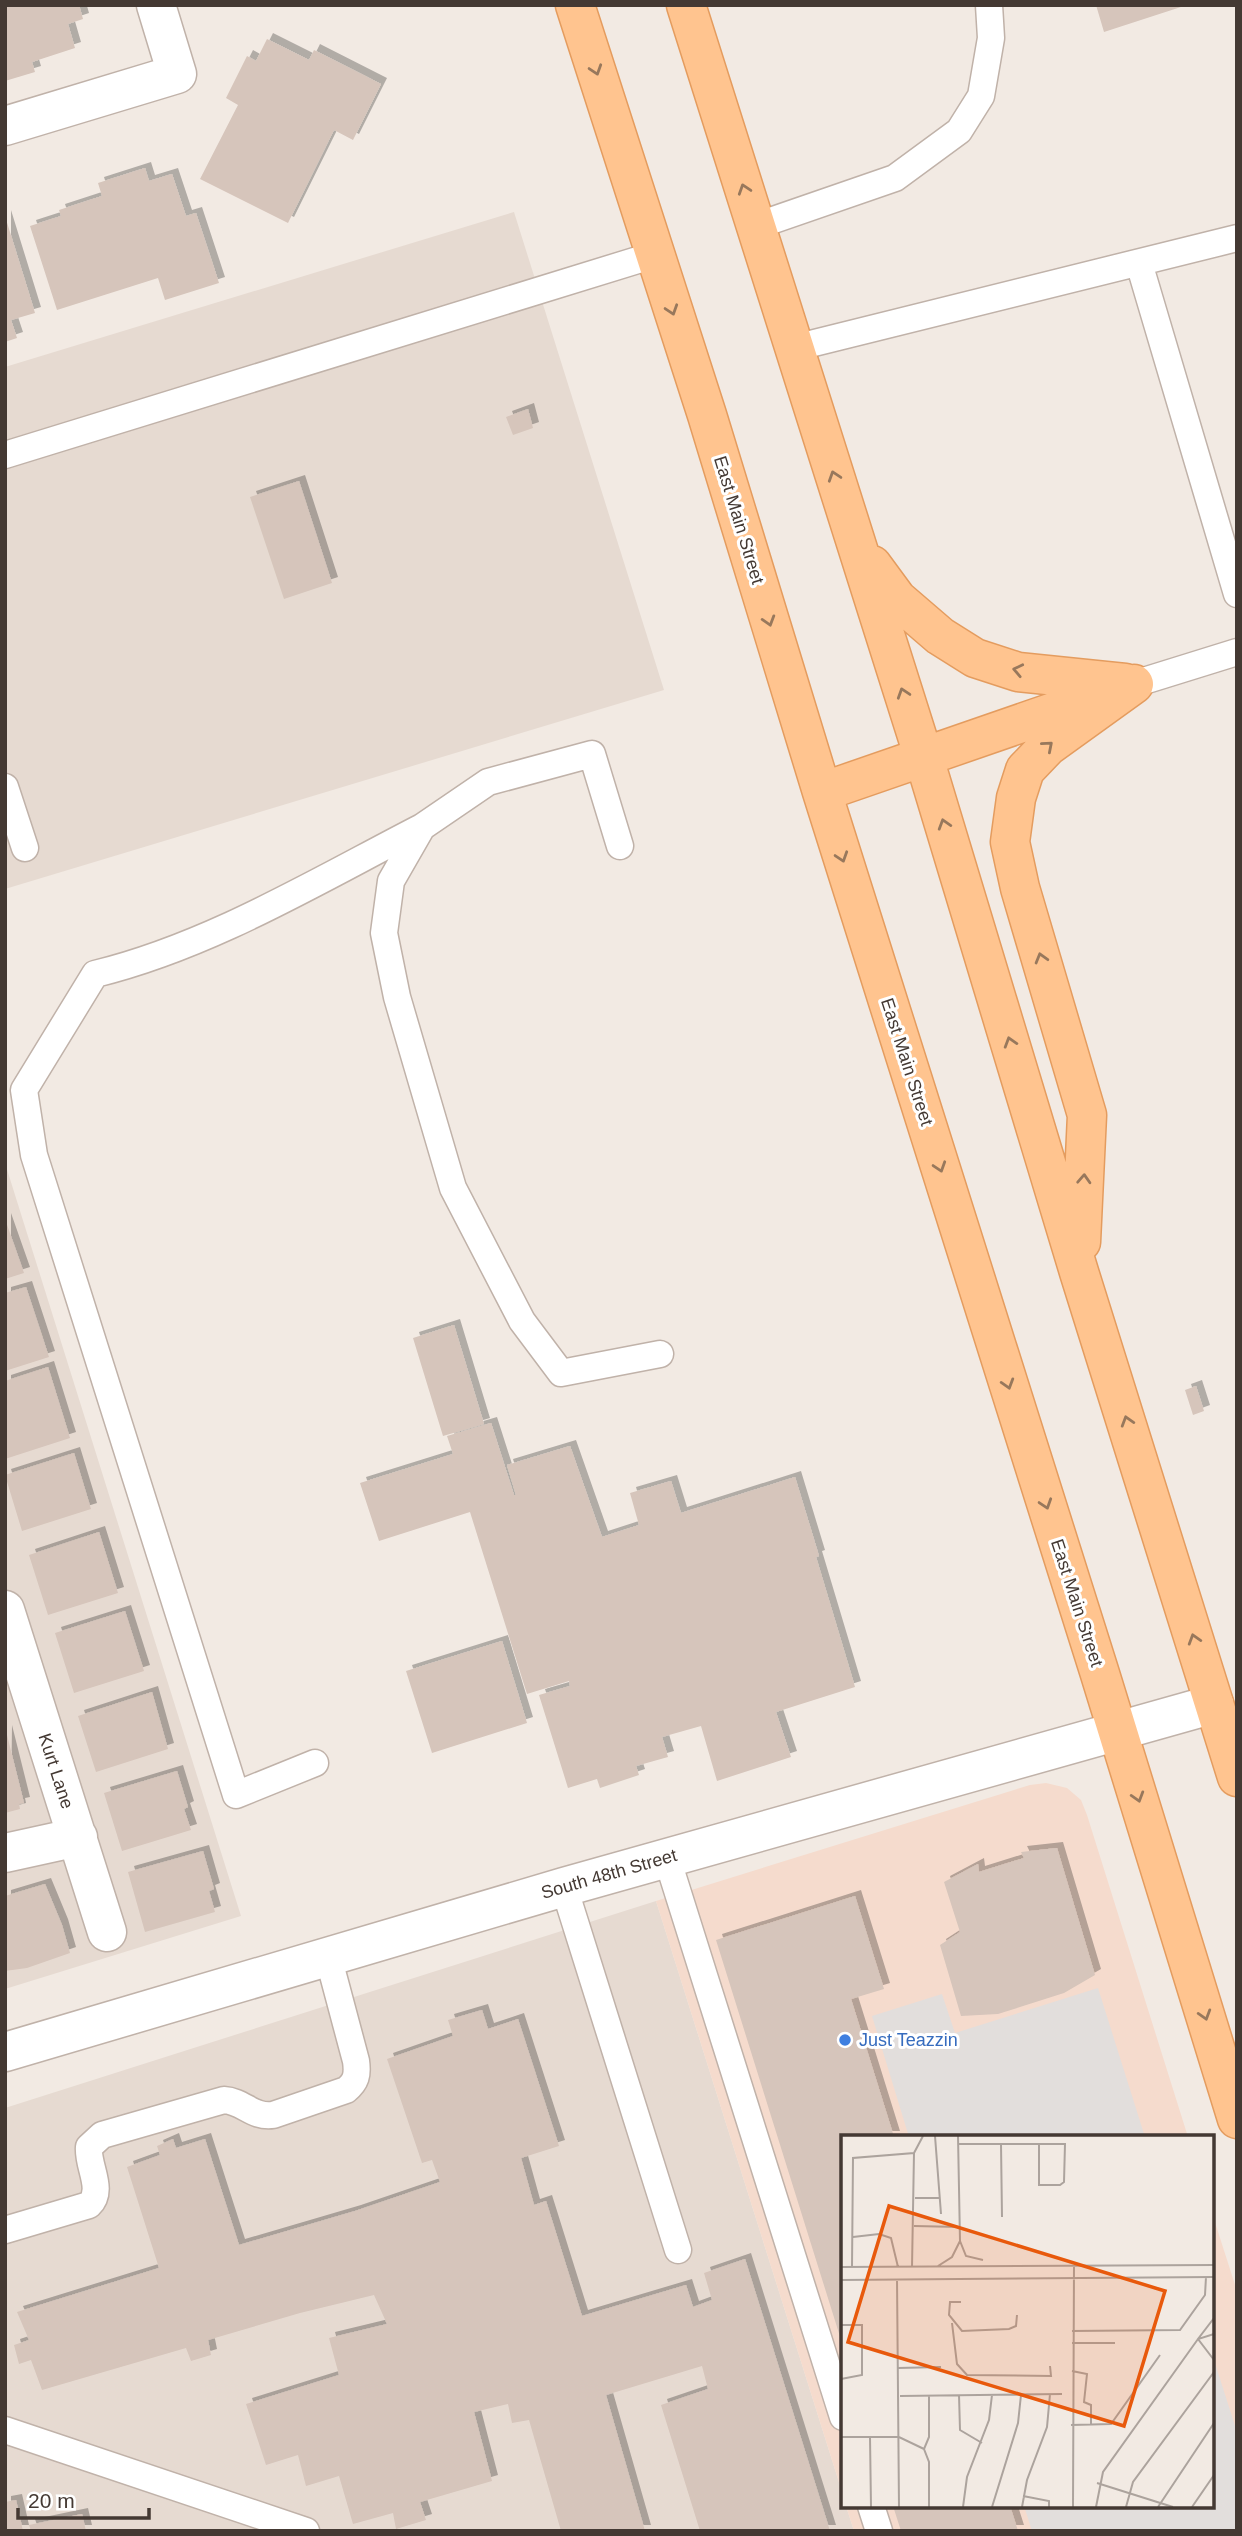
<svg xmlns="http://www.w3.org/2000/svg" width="1242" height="2536" font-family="Arial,sans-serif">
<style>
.residential{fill:#e6dad1}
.commercial{fill:#f5dbcd}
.parking{fill:#e2dedc}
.building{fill:#d6c5bb;filter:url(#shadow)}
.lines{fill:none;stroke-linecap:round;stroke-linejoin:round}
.lane-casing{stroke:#c0b2a9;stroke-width:29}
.street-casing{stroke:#c0b2a9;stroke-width:41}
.primary-casing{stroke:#e49c5f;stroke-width:41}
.lane{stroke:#fff;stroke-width:26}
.street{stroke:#fff;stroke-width:38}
.primary{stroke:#ffc48f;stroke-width:38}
.oneway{stroke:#98785c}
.shop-dot{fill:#3f7fe0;stroke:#fff;stroke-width:2.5}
.labels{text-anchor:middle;stroke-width:6;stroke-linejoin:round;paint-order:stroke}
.street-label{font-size:18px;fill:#443933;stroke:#fff}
.shop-label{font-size:18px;fill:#366cbe;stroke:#fff;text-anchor:start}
.inset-road{fill:none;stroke:#aca39d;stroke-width:2}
.view{fill:#e8590c;fill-opacity:0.15;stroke:#e8590c;stroke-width:3.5}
.inset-edge{fill:none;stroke:#443933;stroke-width:3.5}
</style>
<defs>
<filter id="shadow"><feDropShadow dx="6" dy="-6" stdDeviation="0" flood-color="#0004"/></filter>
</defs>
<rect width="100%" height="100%" fill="#f2eae3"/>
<path class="residential" d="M514 212 664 690 5 889V367Z
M5 1163 241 1916 5 1989Z
M656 1901 843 2495V2506H846L854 2531H5V2108Z"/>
<path class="commercial" d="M1046 1783 1067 1788 1081 1800 1087 1815 1188 2137H843V2495L656 1901 1030 1785Z
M1212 2213 1237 2291V2531H854L846 2506H1212Z"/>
<path class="parking" d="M1098 1988 1145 2137H909L872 2016 942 1994 955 2033Z
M1212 2354 1237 2432V2531H1032L1024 2506H1212Z"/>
<path class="building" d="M5 5H79L83 19 68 24 75 48 32 62 35 72 5 81Z
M1096 5H1184V6L1104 32Z
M267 39 309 60 314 50 381 84 353 140 334 130 288 223 200 179 238 105 226 98 247 56 256 61Z
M145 168 149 181 172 174 186 216 196 213 219 283 165 300 158 278 57 310 30 226 61 216 59 210 102 196 98 183Z
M5 216 35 313 11 320 17 338 5 342Z
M528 409 533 428 513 435 506 417Z
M299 481 332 583 284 599 250 497Z
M5 1219 24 1273 5 1279Z
M26 1287 49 1357 5 1371V1293Z
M454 1325 484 1424 443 1436 413 1338Z
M48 1367 70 1438 5 1459V1381Z
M1196 1386 1204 1411 1193 1415 1185 1390Z
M491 1423 514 1495H516L507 1465 570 1446 602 1537 639 1525 630 1493 671 1481 681 1513 795 1477 819 1556 816 1557 855 1687 776 1712 791 1757 717 1781 701 1726 662 1737 668 1757 636 1766 639 1775 600 1788 597 1779 568 1788 539 1695 570 1686 569 1681 527 1694 470 1512 379 1541 360 1483 453 1454 447 1436Z
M74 1453 91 1509 22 1531 5 1475Z
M99 1532 118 1593 48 1615 29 1555Z
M125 1611 144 1671 74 1693 55 1633Z
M502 1641 527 1723 432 1753 406 1671Z
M152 1692 168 1749 96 1772 78 1716Z
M6 1731 24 1803 19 1804 20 1809 5 1813Z
M177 1771 188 1807 184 1809 191 1830 122 1851 104 1793Z
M1057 1848 1095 1975 1064 1993 998 2014 961 2016 940 1945 960 1932 944 1882 978 1864 979 1872 1024 1858 1021 1852Z
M203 1851 214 1889 209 1891 215 1912 145 1932 128 1872Z
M45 1884 62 1925 70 1953 27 1968 5 1971V1896Z
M855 1896 884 1989 851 1999 894 2137H843L842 2343 716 1940Z
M482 2010 488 2029 518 2019 559 2146 521 2158 534 2205 546 2201 582 2316 686 2285 693 2307 712 2300 704 2273 745 2259 830 2531H700L661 2405 708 2389 702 2366 606 2395 645 2531H561L529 2420 512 2423 508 2404 474 2412 492 2481 420 2502 426 2520 396 2529 393 2513 353 2524 339 2476 306 2486 298 2455 266 2465 246 2404 339 2375 329 2338 387 2324 374 2295 300 2313 208 2340 211 2355 191 2361 186 2348 42 2390 31 2360 19 2364 14 2345 29 2340 17 2312 159 2268 127 2167 160 2155 157 2146 173 2139 176 2148 205 2139 239 2245 355 2211 440 2182 432 2160 422 2163 387 2059 453 2036 448 2020Z
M16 2500 23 2531H5V2502Z
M893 2506H1010L1018 2531H901Z
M82 2514 86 2531H31L29 2525Z"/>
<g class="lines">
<g class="lane-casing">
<path id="lane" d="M756 226 895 178 959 131 981 96 991 38 989 5
M1139 263 1237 594
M794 348 1237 238
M5 455 654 255
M1134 684 1237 652
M5 787 25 848
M620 846 592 754 488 782 422 827 391 881 384 933 397 997 453 1188 522 1321 561 1373 660 1354
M315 1763 236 1795 34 1155 24 1090 95 974C210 946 317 881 422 827
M667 1858 843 2417
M564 1887 678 2250
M5 2230 89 2205C105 2190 87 2166 89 2147L102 2135 224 2100C243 2101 253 2118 273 2115L346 2090C356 2082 358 2075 356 2061L328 1956
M5 2430 306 2531
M871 2506 879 2531"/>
</g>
<g class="street-casing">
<path id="street" d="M5 126 177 74 156 5
M5 1610 107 1932
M5 1853 78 1837
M5 2052 564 1887 1214 1704"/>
</g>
<g class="primary-casing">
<path id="primary" d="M575 5 707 415 822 792 1100 1674 1237 2119
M686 5 924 758 1079 1272 1237 1777
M872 565 897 599 940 636 975 658 1018 672 1125 683
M822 792 1091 699
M1081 1242 1087 1115 1020 888 1010 842 1016 798 1025 770 1048 746 1134 684"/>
</g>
<use href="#lane" class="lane"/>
<use href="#street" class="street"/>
<use href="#primary" class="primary"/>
</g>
<defs><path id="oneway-chevron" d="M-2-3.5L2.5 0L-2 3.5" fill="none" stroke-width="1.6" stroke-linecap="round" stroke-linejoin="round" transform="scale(1.75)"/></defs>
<g class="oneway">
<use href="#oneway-chevron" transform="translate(596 70) rotate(72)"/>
<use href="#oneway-chevron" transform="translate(744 189) rotate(-108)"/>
<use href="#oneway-chevron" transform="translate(672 310) rotate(72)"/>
<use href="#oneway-chevron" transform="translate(834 476) rotate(-108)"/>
<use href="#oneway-chevron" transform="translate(769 621) rotate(73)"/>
<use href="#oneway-chevron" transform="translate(1018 670) rotate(-168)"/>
<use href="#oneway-chevron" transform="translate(903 693) rotate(-108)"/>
<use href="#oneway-chevron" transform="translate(1048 746) rotate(-41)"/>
<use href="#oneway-chevron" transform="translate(944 824) rotate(-107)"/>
<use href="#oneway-chevron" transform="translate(842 857) rotate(72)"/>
<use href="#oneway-chevron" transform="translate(1041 958) rotate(-106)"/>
<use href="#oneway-chevron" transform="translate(1010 1042) rotate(-107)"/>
<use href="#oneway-chevron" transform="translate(940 1167) rotate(72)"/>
<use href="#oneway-chevron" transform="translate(1084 1179) rotate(-87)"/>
<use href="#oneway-chevron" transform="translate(1008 1384) rotate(73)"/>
<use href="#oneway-chevron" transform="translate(1127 1421) rotate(-107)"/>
<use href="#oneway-chevron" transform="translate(1046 1504) rotate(72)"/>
<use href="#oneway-chevron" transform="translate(1194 1639) rotate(-107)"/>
<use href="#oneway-chevron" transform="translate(1138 1797) rotate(73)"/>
<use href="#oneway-chevron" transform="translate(1205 2015) rotate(73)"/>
</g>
<circle class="shop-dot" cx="845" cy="2040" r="7"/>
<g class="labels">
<g class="street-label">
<text transform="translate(739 520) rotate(73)" y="6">East Main Street</text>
<text transform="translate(907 1062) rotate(72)" y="6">East Main Street</text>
<text transform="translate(1077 1603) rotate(72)" y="6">East Main Street</text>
<text transform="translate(56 1771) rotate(72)" y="6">Kurt Lane</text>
<text transform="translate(609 1874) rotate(-16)" y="6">South 48th Street</text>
</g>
<g class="shop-label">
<text x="859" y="2046">Just Teazzin</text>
</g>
</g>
<g transform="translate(841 2135)">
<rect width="373" height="373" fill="#f2eae3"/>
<path class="inset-road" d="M94 1 100 79M117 1 119 106M118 9H224L223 47 219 50H198V9M160 9 161 82M74 63H98M73 91 119 92M12 102 38 99 50 103 57 132M119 106 125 121 142 125M97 131 111 122 119 106M0 132 373 130M11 132 12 23 73 18 82 1M71 132 73 18M56 144 58 372M0 145 373 142M120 167H109L108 180 121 196 168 194 175 191 176 180M373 183 357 204 373 225M111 188 116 229 126 240 210 241 209 231M0 190H21V240L0 244M231 196 339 195 364 160 365 142M231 208H274M57 233 100 232M231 236 246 239 243 267 250 270V290M118 260 119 295 141 308M59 261 221 259M230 290 270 289 319 220M0 302H58L83 314M29 302 30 372M256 348 332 372M182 361 208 366V372M88 372V327L83 314 88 302V260M122 372 126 342 148 285 151 260M151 372 177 288 180 260M181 372 186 345 206 292 209 259M232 372 233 131M255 372 262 337 357 204 373 199M285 372 292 347 373 237M317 372 373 288M351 372 373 340"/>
<path class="view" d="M48 71 324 156 283 291 7 207Z"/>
<rect width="373" height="373" class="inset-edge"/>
</g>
<rect width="1242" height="2536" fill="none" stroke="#443933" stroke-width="14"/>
<path d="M18 2508v10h131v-10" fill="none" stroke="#443933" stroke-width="3.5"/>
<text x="28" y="2508" font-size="21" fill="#443933" stroke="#ffffff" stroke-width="5" paint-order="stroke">20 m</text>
</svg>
